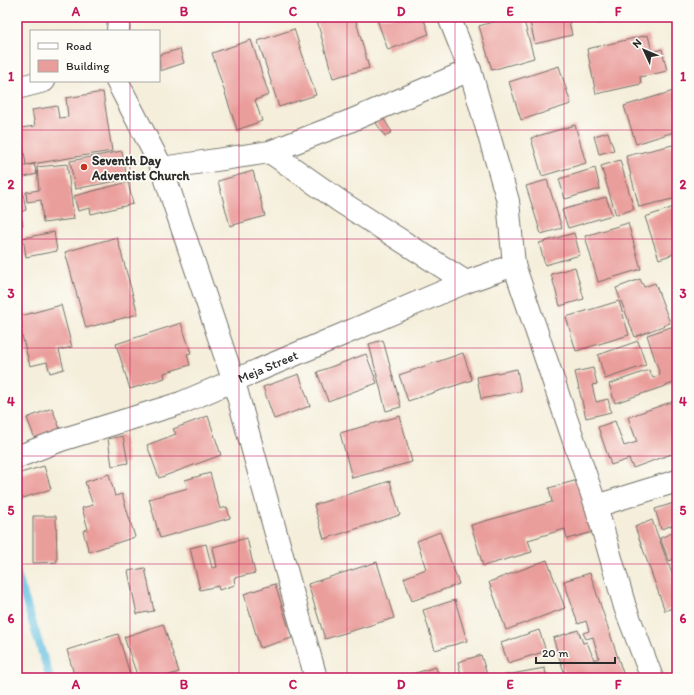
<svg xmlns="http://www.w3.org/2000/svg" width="694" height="695" font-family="Itim,sans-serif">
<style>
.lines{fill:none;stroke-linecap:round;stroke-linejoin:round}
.stream{stroke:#63bfe1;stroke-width:8}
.building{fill:#ea9e9b}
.minor-casing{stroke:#716f68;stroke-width:24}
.minor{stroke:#fff;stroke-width:22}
.grid{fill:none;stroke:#c2185b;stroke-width:1;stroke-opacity:0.55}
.poi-dot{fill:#c8321e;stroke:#fdfcf7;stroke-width:1.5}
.labels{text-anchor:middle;stroke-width:3.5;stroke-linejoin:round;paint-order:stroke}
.poi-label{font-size:13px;font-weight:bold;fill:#2b2b2b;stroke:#fdfcf7;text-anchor:start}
.street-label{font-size:13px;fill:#2b2b2b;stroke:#fdfcf7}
.neatline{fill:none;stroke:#c2185b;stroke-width:1.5}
.grid-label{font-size:13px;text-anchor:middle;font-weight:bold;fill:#c2185b}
</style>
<rect width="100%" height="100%" fill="#fdfcf7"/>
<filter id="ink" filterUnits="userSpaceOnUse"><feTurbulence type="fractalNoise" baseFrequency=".025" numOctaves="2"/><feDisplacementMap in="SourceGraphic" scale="8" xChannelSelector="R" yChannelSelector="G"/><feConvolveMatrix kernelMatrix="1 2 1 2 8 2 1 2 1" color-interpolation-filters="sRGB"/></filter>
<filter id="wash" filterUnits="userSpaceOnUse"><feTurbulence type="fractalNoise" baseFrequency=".012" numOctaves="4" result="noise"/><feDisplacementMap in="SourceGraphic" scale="16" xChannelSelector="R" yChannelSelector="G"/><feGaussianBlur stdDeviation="0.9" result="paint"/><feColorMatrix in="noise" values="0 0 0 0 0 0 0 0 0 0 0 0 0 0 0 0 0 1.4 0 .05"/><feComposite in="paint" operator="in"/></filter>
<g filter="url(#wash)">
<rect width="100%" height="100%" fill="#f4eeda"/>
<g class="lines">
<path class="stream" d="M17 574 50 678"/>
</g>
<g id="blocks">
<path class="building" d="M331 17H355L369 68 333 78 317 21Z
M376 17H423L429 34 388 50Z
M509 17H523L534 58 492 70 479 26Z
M529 17H568L572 35 535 44Z
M596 17H621L598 24Z
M294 29 316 95 279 107 258 41Z
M648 35 652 52 662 49 667 71 640 77 641 84 596 94 587 49Z
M251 40 269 95 255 100 262 121 237 130 212 53Z
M180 49 184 63 160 71 159 55Z
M559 66 571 104 521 120 509 82Z
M677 90V131L636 144 624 106Z
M103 92 112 151 26 165 20 128 35 126 32 110 57 106 59 118 68 117 66 98Z
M383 118 392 132 385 136 376 123Z
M575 125 586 163 542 176 531 138Z
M608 132 614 150 599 154 594 136Z
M677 144V198L639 207 626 156Z
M122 151 127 179 75 189 70 161Z
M620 160 634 209 616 215 601 166Z
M34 164 37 174 20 178 26 210 20 212 23 225 17 227V168Z
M67 164 74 219 43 223 41 200 27 202 26 192 39 190 37 167Z
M595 168 600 189 565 199 559 179Z
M253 171 265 216 230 226 218 181Z
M547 180 562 228 541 234 526 186Z
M128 182 133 204 91 214 90 208 78 211 74 196Z
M606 197 612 215 568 228 562 210Z
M677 206V253L659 259 645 217Z
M628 223 641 269 598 282 585 236Z
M54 232 57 251 26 257 23 238Z
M574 233 580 255 545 265 539 243Z
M117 237 138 314 86 328 65 252Z
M575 267 584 299 560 306 551 274Z
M640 279 644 287 655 283 670 323 635 337 616 288Z
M619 301 629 335 576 351 566 317Z
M61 305 72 347 59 350 64 369 50 373 47 362 30 366 17 317Z
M181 323 191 353 187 354 190 365 164 373 165 378 130 389 116 344Z
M674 326 677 334V382L615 403 609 384 649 370 653 378 660 375 647 335Z
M383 340 401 407 386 411 369 344Z
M638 341 646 365 605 379 598 355Z
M463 353 472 380 408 401 399 375Z
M366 354 377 383 328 401 317 372Z
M593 368 597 384 592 385 596 402 608 399 611 412 586 418 575 372Z
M517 369 521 391 481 399 477 377Z
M299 374 310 406 274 419 263 387Z
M677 400V452L633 468 629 459 611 465 598 427 615 421 624 446 637 442 628 417Z
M52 408 60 429 35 439 27 418Z
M208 416 221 455 159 478 147 445 176 434 173 429Z
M400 416 412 462 352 478 340 433Z
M123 436 128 463 112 466 108 439Z
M44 466 51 489 17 500V474Z
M210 473 220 509 227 507 230 518 160 538 149 499 188 488 185 480Z
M109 474 115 496 122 494 135 537 89 552 83 531 88 529 82 508 93 505 85 482Z
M578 480 593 532 567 539 565 529 528 540 532 552 483 566 471 525 552 502 549 488Z
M390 481 400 515 324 539 314 505Z
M677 502V524L661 529 655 509Z
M33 516H56L57 562 33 563Z
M652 520 677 587V606L665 611 635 527Z
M677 531V558L669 561 660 538Z
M440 532 459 584 412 601 404 578 426 569 417 541Z
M247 538 255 573 234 578 235 585 219 590 218 586 200 590 190 548 206 544 212 568 217 567 213 547Z
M547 560 565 608 506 630 489 582Z
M377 562 394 618 325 639 308 584Z
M145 568 154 611 137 614 128 571Z
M590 573 624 676 617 678H566L553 638 578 630 583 643 587 642 594 660 599 658 593 637 586 639 583 633 589 631 586 621 578 624 564 581Z
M275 584 292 638 260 648 244 594Z
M455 600 467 641 435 650 423 610Z
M163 624 179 672 160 678H138L124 637Z
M539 630 546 651 508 663 501 643Z
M118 634 131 678H75L67 650Z
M481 655 488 678H462L458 662Z
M436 667 439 678H398Z
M545 668 546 678H500V676Z"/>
</g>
</g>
<g filter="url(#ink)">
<use href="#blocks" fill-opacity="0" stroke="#716f68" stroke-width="1"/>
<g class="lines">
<g class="minor-casing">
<g id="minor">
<path d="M449 17 470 70 508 201 514 265 596 506 625 607 652 678"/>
<path d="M118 31 119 17"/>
<path d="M117 81 162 168 234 382 316 678"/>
<path d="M17 88 44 81"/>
<path d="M270 152 350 121 470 70"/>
<path d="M162 168 270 152 341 202 466 282"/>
<path id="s1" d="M17 457 61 440 181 403 466 282 514 265"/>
<path d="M596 506 677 481"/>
</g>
</g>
<use href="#minor" class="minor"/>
</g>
</g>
<path class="grid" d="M130 17V31M239 17V678M347 17V678M455 17V678M564 17V678M130 81V678M17 130H677M17 239H677M17 348H677M17 456H677M17 564H677"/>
<circle class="poi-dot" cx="84" cy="167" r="4"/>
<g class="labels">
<g class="poi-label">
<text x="92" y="165">Seventh Day<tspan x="92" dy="15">Adventist Church</tspan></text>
</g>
<g class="street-label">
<text dy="5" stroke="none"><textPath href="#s1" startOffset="267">Meja Street</textPath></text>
</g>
</g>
<rect width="694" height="695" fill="none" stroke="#fdfcf7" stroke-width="44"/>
<rect x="30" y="30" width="130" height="52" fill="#fdfcf7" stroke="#a9a8a5"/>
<rect x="38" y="43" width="20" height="6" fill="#ffffff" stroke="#a9a8a5"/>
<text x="66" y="50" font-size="12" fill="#2b2b2b">Road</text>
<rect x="38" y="60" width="20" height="12" fill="#ea9e9b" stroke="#a9a8a5"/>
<text x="66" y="70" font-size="12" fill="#2b2b2b">Building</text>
<g transform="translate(644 50) rotate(314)" stroke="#fdfcf7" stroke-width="3" paint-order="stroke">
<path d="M0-3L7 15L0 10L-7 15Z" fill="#2b2b2b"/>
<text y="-6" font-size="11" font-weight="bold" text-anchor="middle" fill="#2b2b2b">N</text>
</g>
<path d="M536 657v6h79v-6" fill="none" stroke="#2b2b2b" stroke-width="2"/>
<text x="542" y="657" font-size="12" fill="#2b2b2b" stroke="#fdfcf7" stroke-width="3" paint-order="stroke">20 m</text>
<rect x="22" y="22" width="650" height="651" class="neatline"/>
<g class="grid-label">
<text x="76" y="16">A</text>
<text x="184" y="16">B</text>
<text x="293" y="16">C</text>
<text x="401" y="16">D</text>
<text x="510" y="16">E</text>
<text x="618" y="16">F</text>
<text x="11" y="81">1</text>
<text x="683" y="81">1</text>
<text x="11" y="189">2</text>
<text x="683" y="189">2</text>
<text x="11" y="298">3</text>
<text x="683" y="298">3</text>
<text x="11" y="406">4</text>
<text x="683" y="406">4</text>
<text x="11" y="515">5</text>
<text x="683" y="515">5</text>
<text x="11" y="623">6</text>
<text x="683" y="623">6</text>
<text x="76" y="689">A</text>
<text x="184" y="689">B</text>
<text x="293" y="689">C</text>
<text x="401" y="689">D</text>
<text x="510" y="689">E</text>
<text x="618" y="689">F</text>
</g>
</svg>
